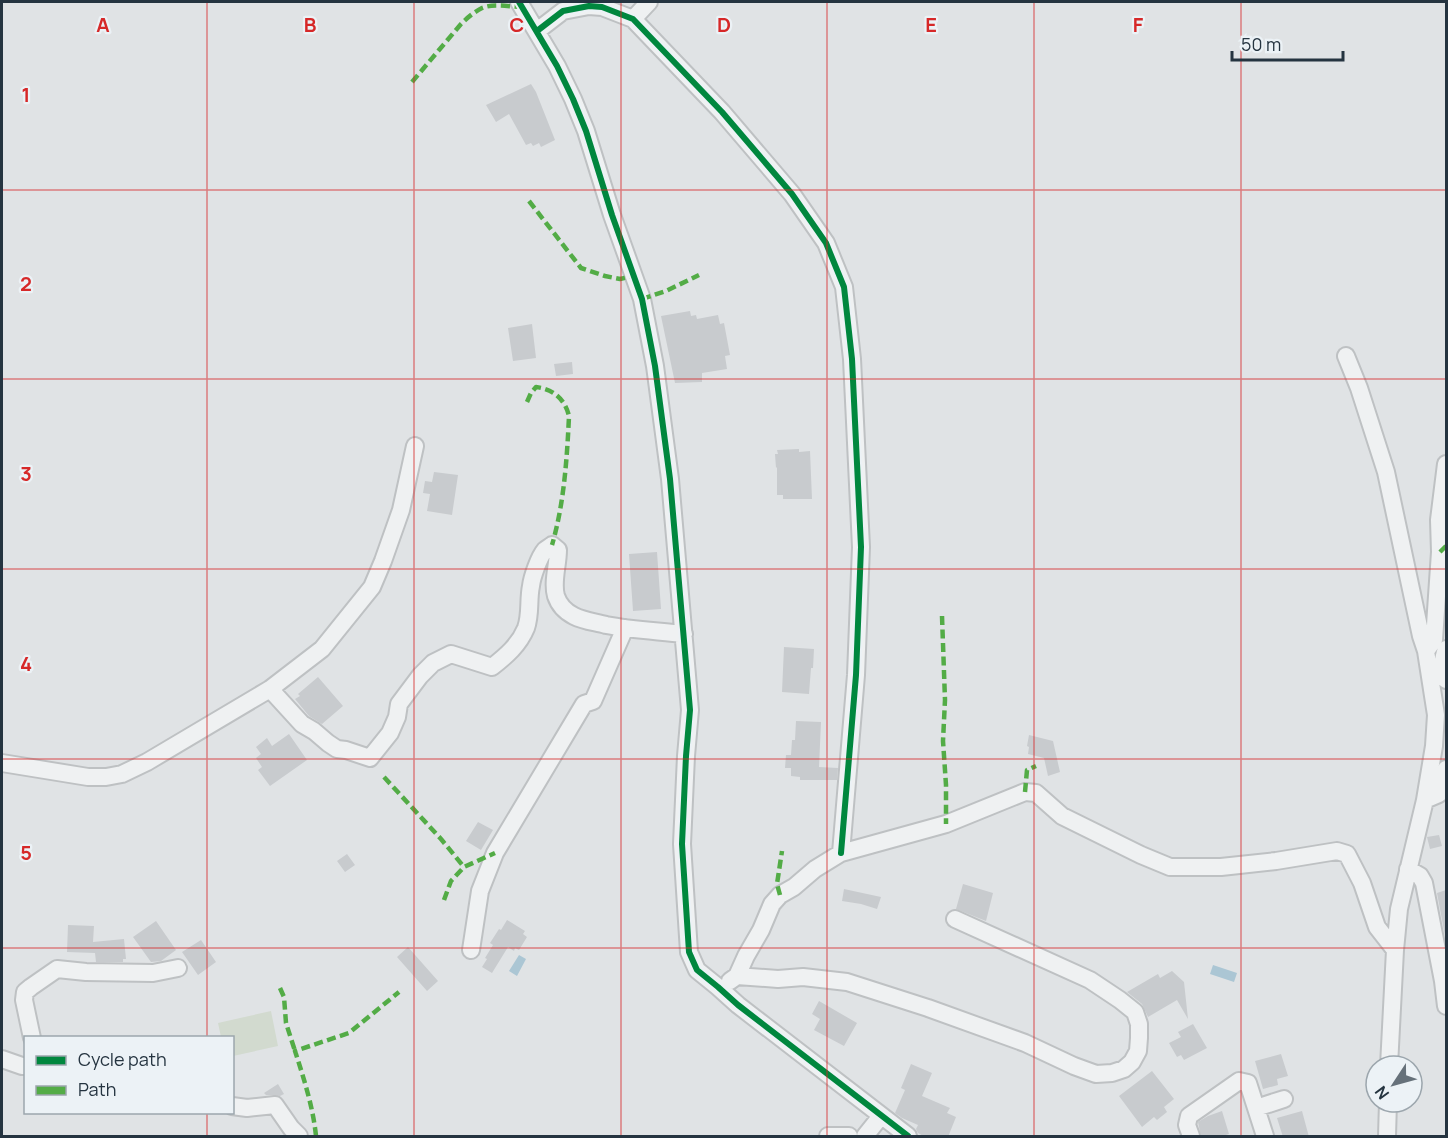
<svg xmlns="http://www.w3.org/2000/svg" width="1448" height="1138" font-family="Manrope,sans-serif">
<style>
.green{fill:#d2dacf}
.water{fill:#abc6d4}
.building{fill:#c8cbce}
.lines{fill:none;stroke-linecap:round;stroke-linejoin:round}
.minor-casing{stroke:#bec1c3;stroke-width:20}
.minor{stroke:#eff1f2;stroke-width:16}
.quiet{stroke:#53ac46;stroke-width:4.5;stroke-dasharray:9 4.5;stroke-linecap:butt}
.cycleway-casing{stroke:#ecf2f6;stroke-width:10}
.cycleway{stroke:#00873e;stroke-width:6}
.grid{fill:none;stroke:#d62828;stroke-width:1.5;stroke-opacity:0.55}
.grid-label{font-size:20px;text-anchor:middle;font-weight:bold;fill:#d62828;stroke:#ecf2f6;stroke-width:4.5;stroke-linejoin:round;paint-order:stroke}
</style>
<rect width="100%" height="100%" fill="#e0e3e5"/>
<path class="green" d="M271 1011 278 1046 233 1056 232 1038 221 1037 218 1023Z"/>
<path class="water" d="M519 955 526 959 517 976 509 971Z
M1213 965 1237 973 1234 982 1210 974Z"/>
<path class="building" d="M531 84 536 92 555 140 541 147 539 143 533 146 531 143 526 145 509 114 496 122 486 105Z
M690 311 691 316 696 315 697 319 718 315 720 324 724 323 730 355 725 356 727 369 702 373V382L675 383 661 316Z
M532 324 536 358 513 361 508 328Z
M572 362 573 374 556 376 554 364Z
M799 449V452L810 451 812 499H783V495H777V467L776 468 775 454H778L777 450Z
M434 472 458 475 452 515 427 511 430 494 423 493 425 481 432 482Z
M657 552 661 609 633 611 629 554Z
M784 647 814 649 813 668H811L809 694 782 692Z
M318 677 343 706 322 724 309 716 295 699 300 696 298 694Z
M796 721 821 722 819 767 838 768 837 780H800V777L791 776V768H785L786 755H791L792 740H795Z
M289 734 307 760 270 786 258 770 262 767 256 758 261 754 256 747 267 738 272 746Z
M1029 735 1053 741 1060 772 1048 776 1044 758 1028 754 1029 747 1027 746Z
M478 822 493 830 481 850 466 841Z
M1439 835 1442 846 1430 849 1427 837Z
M347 854 355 865 345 872 337 861Z
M963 884 993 893 986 921 956 909Z
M844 889 881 897 877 909 861 904 842 901Z
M1446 890V936H1445L1437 893Z
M507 920 525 931 523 934 527 937 519 950 515 948 514 951 508 947 492 973 482 967 487 959 485 958 493 945 490 943 499 929 501 930Z
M156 921 176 950 161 961 151 962 133 937Z
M68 925 94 926 93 942 124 939 126 959H123V962H96L95 953 67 952Z
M201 940 216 962 198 975 182 952Z
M408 947 438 981 427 991 397 957Z
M1172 971 1184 982 1188 1019 1177 1000 1148 1017 1142 1004 1127 992 1158 974 1160 978Z
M819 1001 857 1023 844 1046 814 1030 820 1019 812 1014Z
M1193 1024 1207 1048 1184 1060 1181 1055 1177 1057 1169 1043 1181 1037 1178 1032Z
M1281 1054 1288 1076 1277 1079 1278 1085 1263 1089 1255 1061Z
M911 1064 932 1073 922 1096 950 1108 947 1113 956 1117 948 1137H925L918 1133 916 1129 918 1125 902 1118 895 1113 905 1090 901 1088Z
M1152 1071 1174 1099 1164 1107 1167 1112 1157 1120 1154 1117 1142 1127 1119 1096Z
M278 1084 284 1094 280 1096 274 1095H266L264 1093Z
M1222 1111 1229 1134 1220 1137H1201L1198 1122 1208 1116Z
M1302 1111 1309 1137H1283L1277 1118Z"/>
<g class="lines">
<g class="minor-casing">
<path id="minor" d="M519 2 557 66 573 99 586 131 612 215 642 299 655 366 670 479 690 710 686 756 682 844 689 952 697 970 718 987 738 1005 908 1136
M633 19 649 2
M537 31 563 11 589 6 602 7 633 19 722 112 792 194 826 243 844 287 852 359 861 547 856 675 841 853
M1346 356 1359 388 1386 472 1421 636 1426 651 1436 715 1434 746 1425 800 1399 909 1395 950 1389 1066
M1446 649C1442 660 1441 670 1446 680
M1426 651 1434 640 1440 552 1439 520 1446 464
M270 689 322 649 372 587 383 561 401 510 415 446
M2 763 88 777H106L122 774 147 762 270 689 302 724 314 731 328 743 337 749 346 750 370 758 390 733 397 717 399 704 420 676 433 663 451 654 492 667C506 656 519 645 526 628 531 614 528 600 531 586 532 577 539 557 545 550 547 548 550 547 552 545L558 550C558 565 552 582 556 596 559 605 566 612 574 616 584 621 595 622 606 625 632 630 658 631 684 634
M1425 800 1439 794 1446 769
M1408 869 1420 876 1424 883 1443 981 1446 1006
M471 950 480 891 495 853 584 704 593 701 625 628
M737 976 746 956 761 930 772 904 780 895 794 887 815 869 841 853 946 824 1025 792 1036 793 1062 816 1141 855 1170 867H1221L1276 861 1337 851 1347 854 1362 883 1377 927 1395 950
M730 981 737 976 778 979 803 977 847 982 928 1008 1025 1043 1074 1066 1096 1074 1112 1073 1124 1069 1132 1062 1138 1051 1139 1038V1024L1135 1012 1120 1000 1090 980 955 919
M32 1038 24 1000 25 992 31 987 57 969 86 972 153 973 178 968
M2 1059 22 1066H26
M232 1106 247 1108 275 1105 291 1128 299 1136
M1256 1108 1284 1099
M828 1136H849
M865 1136 881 1116
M1191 1136 1187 1125 1189 1116 1239 1081 1248 1083 1265 1136
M1387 1136 1388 1102"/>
</g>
<use href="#minor" class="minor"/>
<path class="quiet" d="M412 82 461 24C467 18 474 12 482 8 494 3 510 7 523 7
M529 201 581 268 605 276 620 279 633 276
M642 299 666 291 699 275
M527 402 531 393 536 387C553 389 565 399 569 416 567 459 564 504 552 545
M1440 552 1446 546
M942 616 945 700 943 741 946 785V824
M384 777 441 839 464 867 495 853
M1025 792 1027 770 1036 766
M780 895 777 884 782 851
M444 900 451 881 464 867
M280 988 284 997 286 1023 295 1051
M316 1136C313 1107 304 1079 295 1051L349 1033 399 992"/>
<g class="cycleway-casing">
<path id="cycleway" d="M519 2 557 66 573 99 586 131 612 215 642 299 655 366 670 479 690 710 686 756 682 844 689 952 697 970 718 987 738 1005 908 1136
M537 31 563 11 589 6 602 7 633 19 722 112 792 194 826 243 844 287 852 359 861 547 856 675 841 853"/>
</g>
<use href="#cycleway" class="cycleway"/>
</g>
<path class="grid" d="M207 2V1038M414 2V1136M621 2V1136M827 2V1136M1034 2V1136M1241 2V1136M2 190H1446M2 379H1446M2 569H1446M2 759H1446M2 948H1446M207 1112V1136"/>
<g class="grid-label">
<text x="103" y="32">A</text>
<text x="310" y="32">B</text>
<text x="517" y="32">C</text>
<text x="724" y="32">D</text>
<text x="931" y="32">E</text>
<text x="1138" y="32">F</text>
<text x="26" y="102">1</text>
<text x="26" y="291">2</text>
<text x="26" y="481">3</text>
<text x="26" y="671">4</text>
<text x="26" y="860">5</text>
</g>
<rect width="1448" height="1138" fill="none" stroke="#253440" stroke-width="6"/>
<rect x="24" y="1036" width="210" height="78" fill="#ecf2f6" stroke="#9ca6ad" stroke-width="1.5"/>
<rect x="36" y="1056" width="30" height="9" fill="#00873e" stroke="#9ca6ad" stroke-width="1.5"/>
<text x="78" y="1066" font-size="18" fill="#253440">Cycle path</text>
<rect x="36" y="1086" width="30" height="9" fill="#53ac46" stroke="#9ca6ad" stroke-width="1.5"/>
<text x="78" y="1096" font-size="18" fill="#253440">Path</text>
<g transform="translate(1394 1084) rotate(234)"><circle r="28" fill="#ecf2f6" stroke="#9ca6ad" stroke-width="1.5"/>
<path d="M0-4.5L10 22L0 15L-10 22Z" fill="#66717a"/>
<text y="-9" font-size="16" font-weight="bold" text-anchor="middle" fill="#253440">N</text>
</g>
<path d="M1232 51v9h111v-9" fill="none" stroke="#253440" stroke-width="3"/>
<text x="1241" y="51" font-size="18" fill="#253440" stroke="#ecf2f6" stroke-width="4.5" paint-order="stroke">50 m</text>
</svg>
